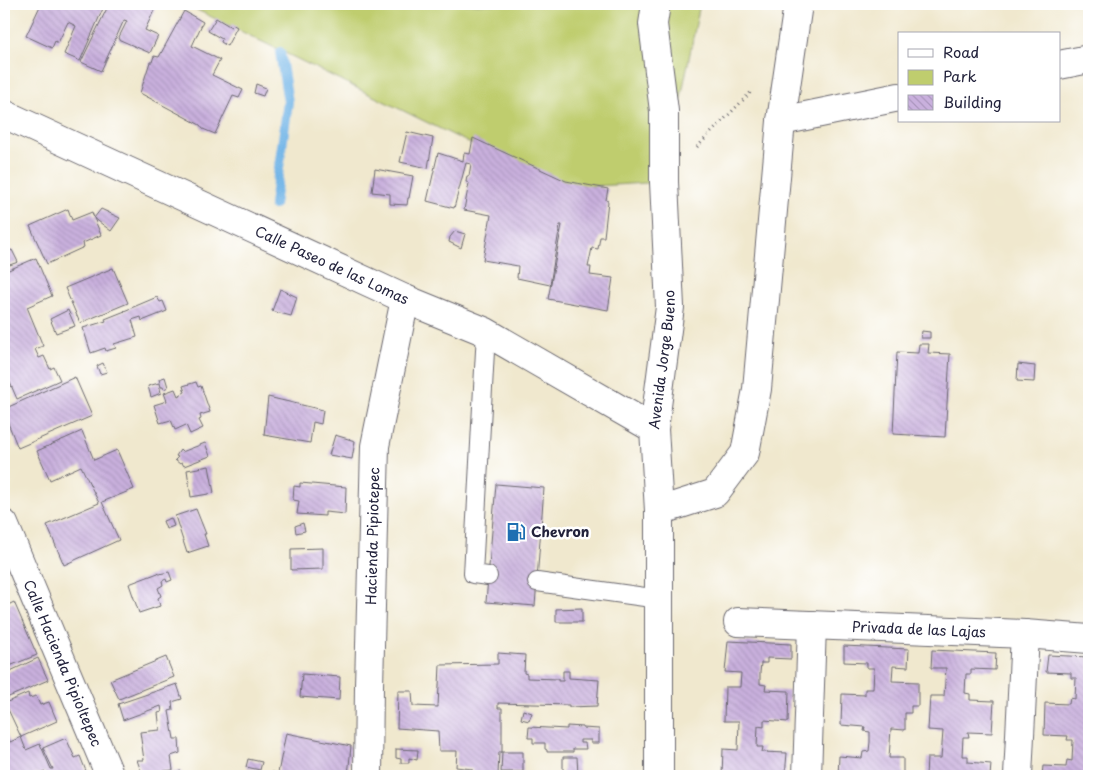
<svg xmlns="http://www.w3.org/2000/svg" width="1093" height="780" font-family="'Playpen Sans',sans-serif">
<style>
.green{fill:#bfcd6e;stroke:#707854}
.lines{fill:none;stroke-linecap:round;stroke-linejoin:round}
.stream{stroke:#72b5e7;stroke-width:10}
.building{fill:url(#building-back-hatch)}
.service-casing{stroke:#6a676e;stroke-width:20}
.minor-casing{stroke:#6a676e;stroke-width:30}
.tertiary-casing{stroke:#6a676e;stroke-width:30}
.secondary-casing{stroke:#6a676e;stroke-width:30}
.path{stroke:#6a676e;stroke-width:3;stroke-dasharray:1 4;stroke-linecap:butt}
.service{stroke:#fff;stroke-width:18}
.minor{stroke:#fff;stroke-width:28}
.tertiary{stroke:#fff;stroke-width:28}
.secondary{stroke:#fff;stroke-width:28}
.labels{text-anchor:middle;stroke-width:5;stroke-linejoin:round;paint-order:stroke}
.street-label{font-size:14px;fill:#22223b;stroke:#fff}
.poi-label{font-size:14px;font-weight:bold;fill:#22223b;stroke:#fff;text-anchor:start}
</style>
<defs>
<pattern id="building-back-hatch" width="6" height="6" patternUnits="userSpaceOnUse" patternTransform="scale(1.25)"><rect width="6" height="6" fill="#c9b0dd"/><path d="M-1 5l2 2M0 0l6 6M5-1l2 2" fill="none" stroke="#ac97bf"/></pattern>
</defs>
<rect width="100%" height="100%" fill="#fff"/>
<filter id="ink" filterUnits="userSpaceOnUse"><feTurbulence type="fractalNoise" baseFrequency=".02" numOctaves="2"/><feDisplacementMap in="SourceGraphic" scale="10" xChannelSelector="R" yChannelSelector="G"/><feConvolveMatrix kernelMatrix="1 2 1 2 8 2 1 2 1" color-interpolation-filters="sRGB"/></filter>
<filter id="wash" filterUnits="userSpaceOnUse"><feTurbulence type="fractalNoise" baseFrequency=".0096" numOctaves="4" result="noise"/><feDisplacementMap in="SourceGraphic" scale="20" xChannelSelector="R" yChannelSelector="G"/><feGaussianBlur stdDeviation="1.12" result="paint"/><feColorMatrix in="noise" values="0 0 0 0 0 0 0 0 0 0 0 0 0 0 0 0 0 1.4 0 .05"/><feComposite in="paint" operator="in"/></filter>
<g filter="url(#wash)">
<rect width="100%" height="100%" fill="#f0e8ce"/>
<path class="green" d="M185 4H700L664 182 561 188Z"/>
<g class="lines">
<path class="stream" d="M274 205 288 102 280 52"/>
</g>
<g id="blocks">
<path class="building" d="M41 4H105L80 61 64 54 76 26 68 22 58 43 55 41 52 48 26 36Z
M109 4H157L145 30 158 36 150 53 118 39 127 21 124 20 101 71 81 62Z
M184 11 203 22 192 46 220 60 212 75 243 90 239 98 233 96 215 134 203 129 200 125 140 93 150 62H152L154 56 159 57Z
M216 18 231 27 232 24 237 27 227 46 221 42 222 39 208 31Z
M256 84 266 88 263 96 254 93Z
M407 132 433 138 428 168 400 162Z
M473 138 566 181 608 189 606 200 608 201 604 237H600L598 249 592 248 588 267H591L590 275 613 278 608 310 548 299 562 225H560L550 285 517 278 518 266 483 260 491 215 464 210 469 183 466 182 467 176H469L471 164 466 163 454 208 427 201 438 153 463 161 464 153 470 154Z
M375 169 413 176 409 198H408L407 205 390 204V194L372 192Z
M68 209 72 220 92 212 94 218 101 209 120 218 111 231 94 218 101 235 83 243 84 247 47 264 30 226Z
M455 231 465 234 461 248 449 242 450 237Z
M4 247 6 252 12 250 18 262 4 267Z
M36 258 52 296 27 307 43 346 35 349 39 358 44 356 50 369 54 367 60 380 17 399 4 369V272Z
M113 268 128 303 80 323 65 288Z
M280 289 297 297 291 316 272 311Z
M157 297 160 302 163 301 167 311 142 321 141 317 132 320 137 337 114 344 116 348 106 351 105 348 91 353 83 328 106 321 105 319 125 311H124Z
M68 310 75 326 56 333 50 319Z
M922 331 930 332V338H921Z
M919 344H929L928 353 950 354 945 437 893 434 897 352 918 353Z
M103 363 107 372 100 374 97 366Z
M1018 364 1035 366 1034 382 1017 381Z
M75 377 92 416 18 448 4 413V409Z
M165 377 168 387 164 389 163 387H161L159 379Z
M196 382 198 387 201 386 210 412 200 415 201 419 199 420 203 428 190 434 186 425 175 430 171 420 160 423 154 405 167 401 164 393 175 389 178 396 185 392 183 386Z
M159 383 161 393 151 397 148 386Z
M268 397 323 410 321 424 313 422 310 443 264 435Z
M82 431 94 460 117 450 134 489 102 502 119 540 64 565 47 525 99 503 81 466 50 480 37 451Z
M335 435 355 441 352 459 329 455Z
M205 443 210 456 184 466 182 463 180 464 175 460 178 457 176 456 180 450 182 452Z
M209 466 214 493 191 497 187 470Z
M300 483 346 487 345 514 325 512V516L297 514 299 501 293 500 294 486 300 487Z
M496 484 544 488 535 606 486 602Z
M196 509 206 534H204L208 546 187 553 175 516Z
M171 518 174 526 166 529 163 521Z
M303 523 305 531 296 533 295 526Z
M323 548V569L291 570V549Z
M169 572 172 580 167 582 166 579 162 581 163 585 158 588 161 596 158 598 160 606 139 613 129 584 158 573 159 574Z
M14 602 37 655 7 667 4 658V607Z
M582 608V622H556V609Z
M728 641 791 644V659L767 658V663H761L760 673V684L766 685 765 690 789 691 788 722 764 720V727L758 726 757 747H763L762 752 787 753 785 776H722L723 749 738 750 739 721H724L725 687H740L741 673 725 672Z
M844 646 909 649 908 667 893 666 892 681 918 682V706H911V713H905V730L891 729 889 758H903V776H838L839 756 862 758 863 752 869 751 870 742V732L864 731 865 727 841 725 842 694 865 695V689H873L874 668H867V663L844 662Z
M932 650 996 653 995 670 971 669V674H966L965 693 970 694V700L994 701 992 733 968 732 969 737H963L962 756H968V762L991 764 990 776H926L927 758H941L943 731 928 730 930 696H944L946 668H931Z
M498 653 525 655 524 673 527 674V678L558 679V681H563V671H569V678L599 680 597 706 569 707V705L498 703V708H502V752H499L498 776H472V769L456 767 457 751H439L438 731 397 728 398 691H412L413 706 438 707 440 665 498 664Z
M1048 655 1089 657V776H1042L1043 766 1066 767 1067 760 1072 761 1073 740H1067L1068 736 1044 735 1045 703 1069 704 1070 698 1075 699 1076 678H1071V673L1046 672Z
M166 657 174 677 119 699 110 680Z
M38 658 48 680 4 699V674Z
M302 674 340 677 339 700 300 697Z
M177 684 182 699 172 702 173 710 169 711 174 739H179L180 753 171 756 173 770 142 774 137 760H144L140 732 160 730 158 713 162 712 161 706 123 720 118 704Z
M28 693 29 698 36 696 40 705 49 702 57 721 21 737 5 703Z
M523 710 532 713 529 721 521 719Z
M567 726 583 727V728L599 729V743H591V740H580V743H585L586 749H573V752H547V750L545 749V743H533V738H528L529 727 567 729Z
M4 729 10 742 21 737 26 750 40 744 51 769H53L43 748 66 738 75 758 80 756 88 776H38L45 774V772L38 775 37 773 30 776H4Z
M286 733 351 746 348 776H272V772L278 773Z
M396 749 418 750 417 760 409 758V763H401V759L396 758Z
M502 752H523V772H501Z
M563 757H577L578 775H563Z
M248 759 262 762 260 770 246 767Z
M181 771 182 776H156V775Z"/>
</g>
</g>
<g filter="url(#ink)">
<use href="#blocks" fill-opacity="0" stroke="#6a676e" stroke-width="1"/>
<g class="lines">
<g class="service-casing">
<path id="service" d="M486 332 473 574 488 576
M537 582 659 599"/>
</g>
<g class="minor-casing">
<g id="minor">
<path d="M1059 65 1089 59"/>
<path d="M781 121 899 97"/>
<path d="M659 511 715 493 745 453 757 389 781 121 798 4"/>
<path id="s1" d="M4 524 110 776"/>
<path id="s2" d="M738 622 1025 634 1089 639"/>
<path id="s3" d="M368 776 369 686 375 446 405 299"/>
<path d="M807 776 812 625"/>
<path d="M1018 776 1025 634"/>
</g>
</g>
<g class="tertiary-casing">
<g id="tertiary">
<path id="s4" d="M654 429 670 307 664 182V111L653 24 656 4"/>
</g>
</g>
<g class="secondary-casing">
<g id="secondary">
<path id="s5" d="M4 114 405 299 486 332 654 429 659 511V776"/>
</g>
</g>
<path class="path" d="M697 147 752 91"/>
<use href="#service" class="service"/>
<use href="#minor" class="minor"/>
<use href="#tertiary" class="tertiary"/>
<use href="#secondary" class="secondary"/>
</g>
</g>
<defs>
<g id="fuel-bare" transform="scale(1.5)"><path d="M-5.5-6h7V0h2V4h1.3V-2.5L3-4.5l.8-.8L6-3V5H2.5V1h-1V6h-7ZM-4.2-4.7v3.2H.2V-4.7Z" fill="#1f6fb2" stroke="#fff" stroke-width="2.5" paint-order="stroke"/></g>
</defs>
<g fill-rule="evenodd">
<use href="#fuel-bare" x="516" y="532"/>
</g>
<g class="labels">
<g class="street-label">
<text dy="5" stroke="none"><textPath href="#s5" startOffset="361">Calle Paseo de las Lomas</textPath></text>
<text dy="5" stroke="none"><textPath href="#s4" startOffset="70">Avenida Jorge Bueno</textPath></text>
<text dy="5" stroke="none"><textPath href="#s3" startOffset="240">Hacienda Pipiotepec</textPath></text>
<text dy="5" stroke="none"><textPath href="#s2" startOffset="181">Privada de las Lajas</textPath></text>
<text dy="5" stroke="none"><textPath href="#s1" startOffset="151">Calle Hacienda Pipioltepec</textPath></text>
</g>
<g class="poi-label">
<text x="531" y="537">Chevron</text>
</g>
</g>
<rect width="1093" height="780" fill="none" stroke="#fff" stroke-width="20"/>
<rect x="898" y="32" width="162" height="90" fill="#ffffff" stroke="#a7a7b1"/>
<rect x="908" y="49" width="25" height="8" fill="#ffffff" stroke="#a7a7b1"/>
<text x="943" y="58" font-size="15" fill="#22223b">Road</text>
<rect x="908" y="70" width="25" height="15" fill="#bfcd6e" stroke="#a7a7b1"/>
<text x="943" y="82" font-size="15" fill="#22223b">Park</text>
<rect x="908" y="95" width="25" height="15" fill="url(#building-back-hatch)" stroke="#a7a7b1"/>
<text x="943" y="108" font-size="15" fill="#22223b">Building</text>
</svg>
